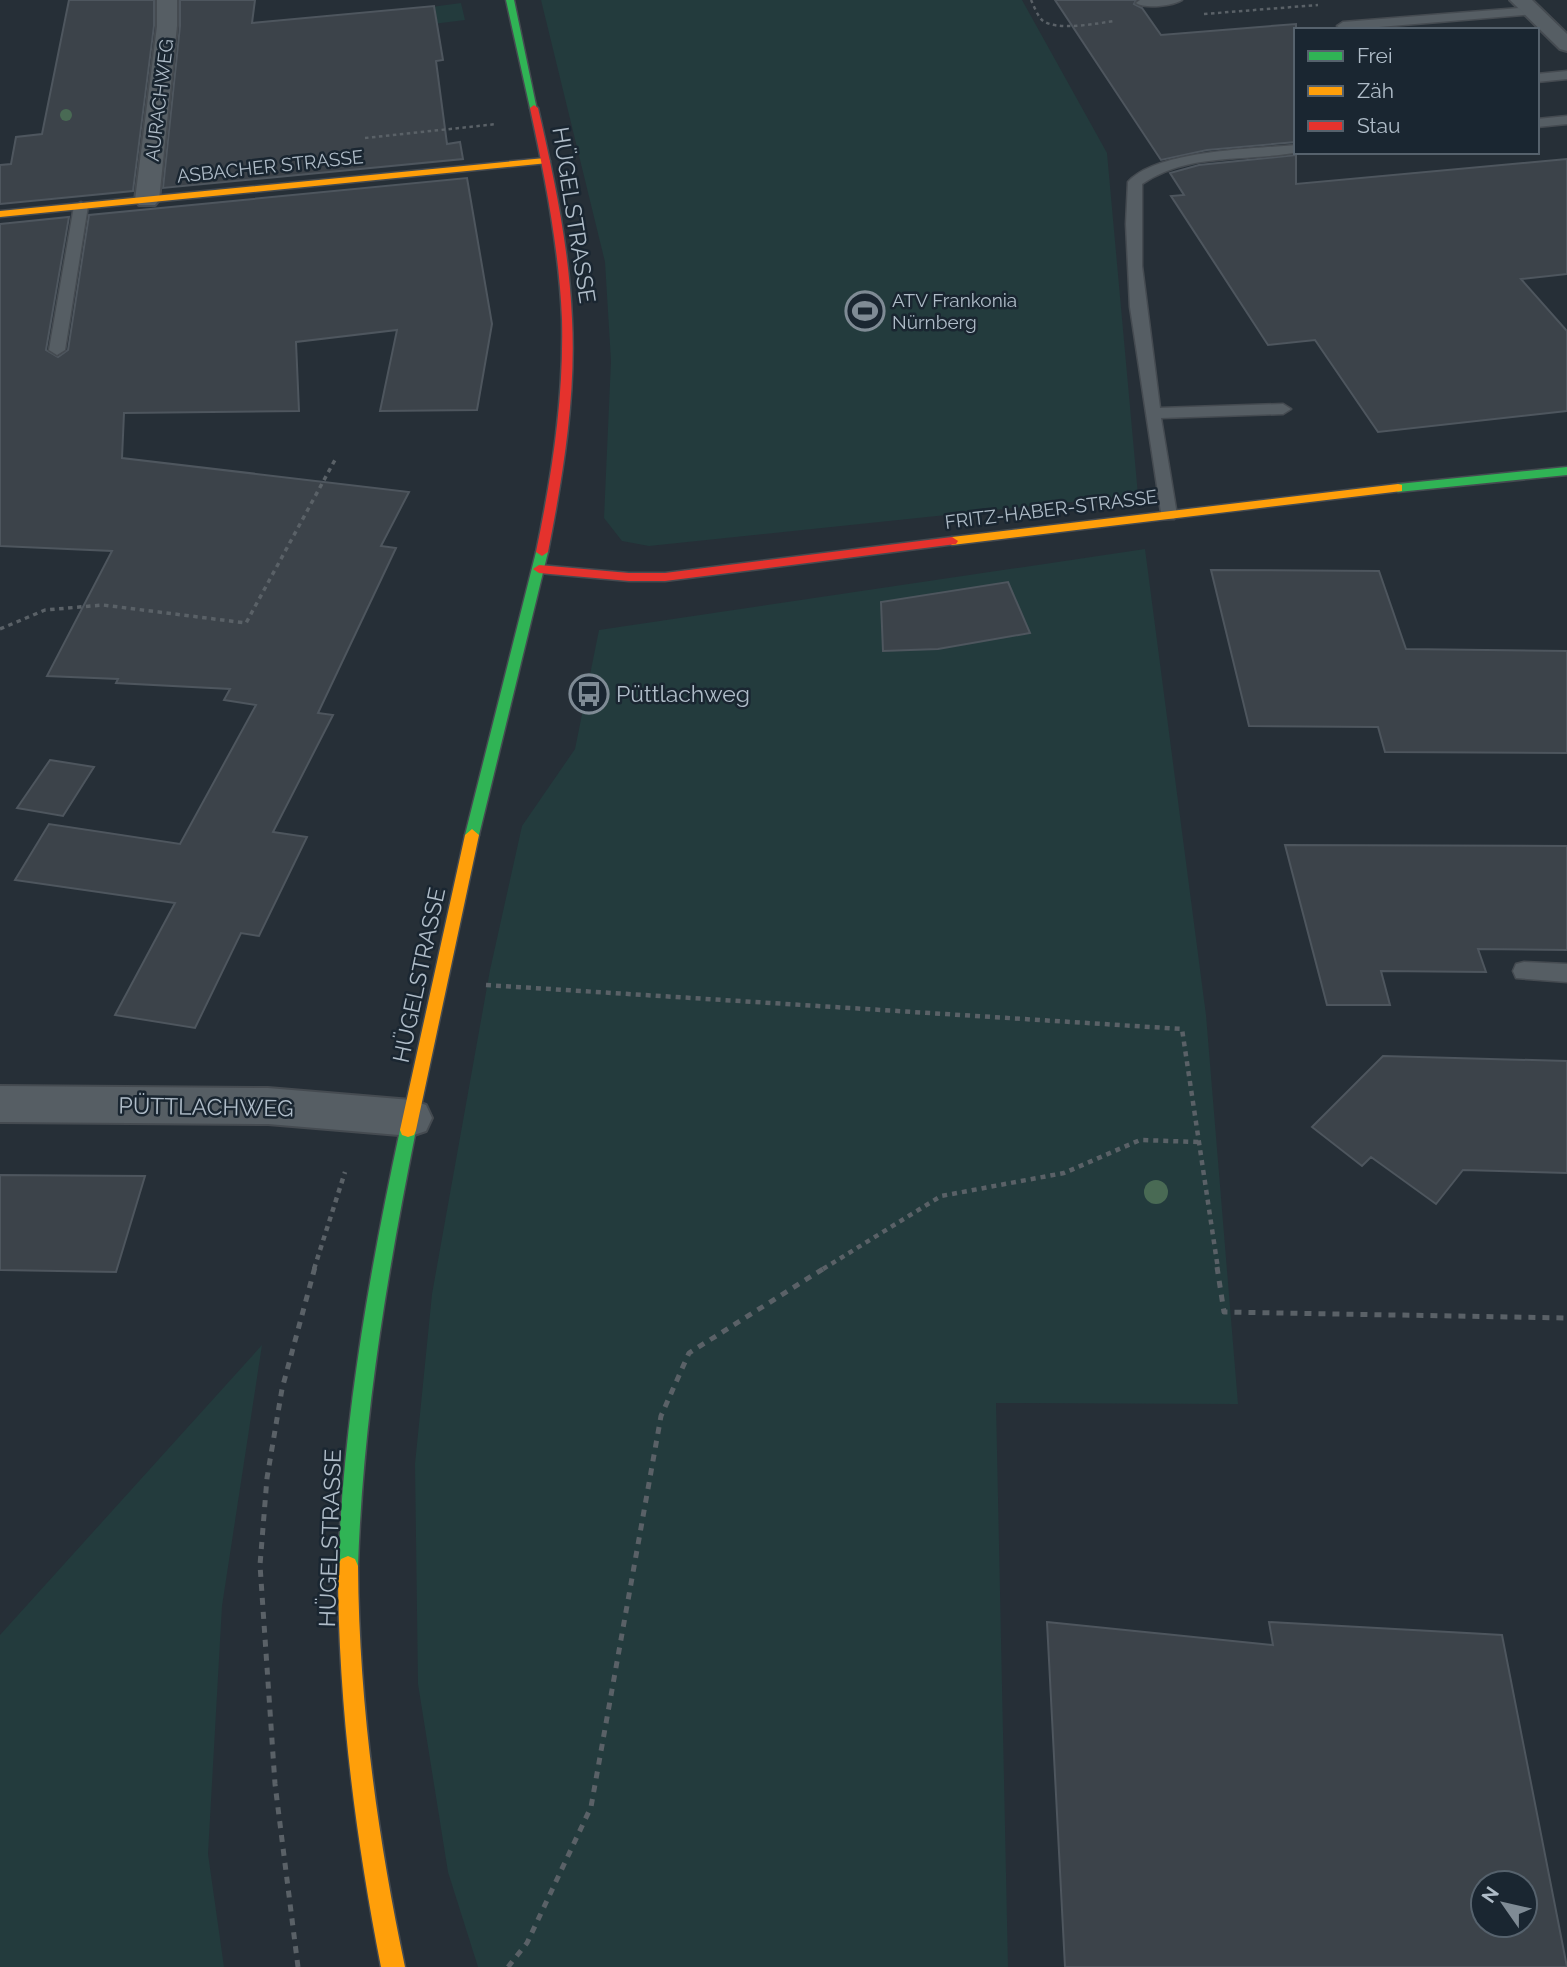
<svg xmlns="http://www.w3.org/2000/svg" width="1567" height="1967" font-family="Raleway,sans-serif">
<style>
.green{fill:#233b3d}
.building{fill:#3c434a;stroke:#4e565e;stroke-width:2;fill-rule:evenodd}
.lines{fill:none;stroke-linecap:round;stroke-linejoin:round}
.lane-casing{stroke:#454b51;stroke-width:3}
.street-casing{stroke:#454b51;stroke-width:4}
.fast-casing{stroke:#454b51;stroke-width:3}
.slow-casing{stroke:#454b51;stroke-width:3}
.jam-casing{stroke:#454b51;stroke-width:3}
.path-far3{stroke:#5a6167;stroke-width:2.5;stroke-dasharray:3.5 3.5;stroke-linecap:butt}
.path-far2{stroke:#5a6167;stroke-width:3.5;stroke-dasharray:4.5 4.5;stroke-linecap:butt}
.path-far1{stroke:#5a6167;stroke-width:4.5;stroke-dasharray:5 5;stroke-linecap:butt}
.path{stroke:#5a6167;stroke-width:5;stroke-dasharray:7 7;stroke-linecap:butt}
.lane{fill:#565e64;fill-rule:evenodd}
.street{fill:#565e64;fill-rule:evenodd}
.fast{fill:#30b455;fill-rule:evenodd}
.slow{fill:#ff9f0a;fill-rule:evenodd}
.jam{fill:#e5322d;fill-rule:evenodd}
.tree{fill:#496a54}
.labels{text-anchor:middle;stroke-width:5;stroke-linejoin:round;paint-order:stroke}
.far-street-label{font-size:19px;fill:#afbcc8;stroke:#1a2631}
.far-poi-label{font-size:19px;fill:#afbcc8;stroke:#1a2631;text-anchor:start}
.street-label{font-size:23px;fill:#afbcc8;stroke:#1a2631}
.poi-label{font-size:23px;fill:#afbcc8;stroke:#1a2631;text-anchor:start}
</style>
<rect width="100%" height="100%" fill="#262f37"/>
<path class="green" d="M541 0H1022L1107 153 1138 495 649 546 622 541 604 518 611 361 605 262Z
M461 3 465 20 433 24 431 7Z
M1145 549 1206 1015 1238 1404 996 1403 1008 1967H478L448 1872 418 1684 415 1464 432 1294 490 970 522 826 575 749 599 630Z
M262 1345 222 1606 208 1854 224 1967H0V1635Z"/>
<path class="building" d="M69 0H154V26L133 191 0 204V165L11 164 16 137 42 134Z
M180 0H255L252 23 434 6 443 60 436 61 447 144 460 142 463 159 163 188 180 26Z
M1055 0H1136L1134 4 1142 8 1161 35 1296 24V142L1207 150 1161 160Z
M1296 155V184L1567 159V274L1521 279 1567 331V411L1378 432 1315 340 1268 345 1171 196 1184 195 1170 173 1199 165Z
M467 178 492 324 477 410 380 411 397 330 296 342 299 411 124 413 122 458 409 492 381 546 396 548 318 713 333 715 273 832 307 837 259 936 241 933 195 1028 115 1015 175 903 15 880 49 824 180 844 256 705 224 700 230 689 116 683 118 679 47 676 112 551 0 546V224L69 217 46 350 58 357 68 350 89 215Z
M1211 570 1379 571 1406 649 1567 651V753L1385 752 1378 727 1249 726Z
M1008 582 1030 633 938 649 883 651 881 602Z
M50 760 94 767 63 816 17 808Z
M1285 845 1567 846V950L1478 949 1486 972 1381 971 1390 1005H1327Z
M1383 1056 1567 1061V1173L1463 1170 1436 1204 1371 1157 1362 1166 1312 1127Z
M0 1175 145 1176 116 1272 0 1270Z
M1047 1622 1273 1645 1269 1622 1502 1635 1567 1967H1065ZM1483 1883H1525V1925H1483Z"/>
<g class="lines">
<g class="lane-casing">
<path id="lane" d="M1140 0H1182C1173 6 1145 9 1136 3Z
M1531 7 1535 8V14L1343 30 1337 26 1343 22Z
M1567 71V79L1537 82V74Z
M1567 116V124L1537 127V119Z
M1296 145V152H1299C1247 162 1188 152 1142 184V266L1160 408 1283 404 1291 409 1283 414 1161 418 1177 515 1174 519H1162L1130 307 1126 224 1128 182C1157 150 1254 149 1296 145Z
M81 202 88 206 65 350 57 355 49 350 74 206Z
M1524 962 1567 964V982L1516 978 1513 971 1516 964Z"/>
</g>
<g class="street-casing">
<path id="street" d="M157 0H177V26L159 200 155 205H139L135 200 157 26Z
M1510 0H1532L1567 34V51L1560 49Z
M0 1086 268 1088 411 1100 426 1105 432 1118 426 1131 411 1136 268 1124 0 1122Z"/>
</g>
<g class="fast-casing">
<path id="fast" d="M506 0H514L537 110 530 108Z
M1567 467V475L1398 492 1392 488 1398 484Z
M542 548 548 552 479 835 472 841 465 835 536 552Z
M408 1123 414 1125 416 1130C387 1275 363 1418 358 1566L355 1573 348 1576 341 1573 338 1566C344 1418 369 1274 400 1130L402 1125Z"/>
</g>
<g class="slow-casing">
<path id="slow" d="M545 158 550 161 548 163 0 217V211Z
M1398 484 1402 485V491L952 545 946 541 952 537Z
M472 829 479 835 416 1130 414 1135 408 1137 402 1135 400 1130 465 835Z
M348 1556 355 1559 358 1566C359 1702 377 1834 405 1967H381C355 1834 338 1702 338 1566L341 1559Z"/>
</g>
<g class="jam-casing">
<path id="jam" d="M534 105 538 108C554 177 569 247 572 319 576 397 563 475 548 552L542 556 536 552C552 475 564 398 562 319 559 248 545 177 530 108Z
M952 537 958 541 956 544 665 581H629L539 573 533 569 539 565 629 573H665Z"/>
</g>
<path class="path-far3" d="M1031 0C1034 6 1037 15 1042 20 1056 32 1098 23 1115 21
M1204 14 1318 5
M365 138 497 124"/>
<path class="path-far2" d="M0 629 45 610 103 605 246 623 336 458"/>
<path class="path-far1" d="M486 985 1182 1029 1218 1269
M314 1269 345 1172
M823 1269 941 1196 1064 1173 1140 1140 1199 1142"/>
<path class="path" d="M1217 1267 1224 1312 1567 1318
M298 1967 275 1784 260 1565 267 1478 282 1389 315 1267
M508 1967 527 1943 591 1807 661 1416 689 1353 826 1267"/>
<use href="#lane" class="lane"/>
<use href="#street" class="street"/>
<use href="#fast" class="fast"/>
<use href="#slow" class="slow"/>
<use href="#jam" class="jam"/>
</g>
<g class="tree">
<circle cx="66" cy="115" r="6"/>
<circle cx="1156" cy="1192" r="12"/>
</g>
<defs>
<g id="stadium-ring" transform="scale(2.0125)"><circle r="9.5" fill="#1a2631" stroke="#7f8b95" stroke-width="1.5"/><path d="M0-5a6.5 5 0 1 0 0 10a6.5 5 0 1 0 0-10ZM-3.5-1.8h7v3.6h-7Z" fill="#7f8b95"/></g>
<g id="bus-ring" transform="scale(2.0125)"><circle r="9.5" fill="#1a2631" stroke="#7f8b95" stroke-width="1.5"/><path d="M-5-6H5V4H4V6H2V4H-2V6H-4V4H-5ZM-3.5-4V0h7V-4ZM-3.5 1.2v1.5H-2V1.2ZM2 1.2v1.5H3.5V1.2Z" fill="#7f8b95"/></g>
</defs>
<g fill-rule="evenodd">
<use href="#stadium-ring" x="865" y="311"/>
<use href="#bus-ring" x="589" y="694"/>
</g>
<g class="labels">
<g class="far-street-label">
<text transform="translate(159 100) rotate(-83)" y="7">AURACHWEG</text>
<text transform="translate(270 166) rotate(-6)" y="7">ASBACHER STRASSE</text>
<text transform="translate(1051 509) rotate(-7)" y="7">FRITZ-HABER-STRASSE</text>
</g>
<g class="far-poi-label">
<text x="892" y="307">ATV Frankonia<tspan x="892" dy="22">Nürnberg</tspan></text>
</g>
<g class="street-label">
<text transform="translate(574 215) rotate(81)" y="8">HÜGELSTRASSE</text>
<text transform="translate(419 975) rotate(-78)" y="8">HÜGELSTRASSE</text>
<text transform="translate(206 1107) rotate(1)" y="8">PÜTTLACHWEG</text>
<text transform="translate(330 1538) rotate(-88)" y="8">HÜGELSTRASSE</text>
</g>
<g class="poi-label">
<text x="616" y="702">Püttlachweg</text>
</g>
</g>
<rect x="1294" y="28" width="245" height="126" fill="#1a2631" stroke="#56626d" stroke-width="2"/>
<rect x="1308" y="51" width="35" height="10" fill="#30b455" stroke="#56626d" stroke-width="2"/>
<text x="1357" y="63" font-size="21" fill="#afbcc8">Frei</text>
<rect x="1308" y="86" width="35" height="10" fill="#ff9f0a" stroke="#56626d" stroke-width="2"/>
<text x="1357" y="98" font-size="21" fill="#afbcc8">Zäh</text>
<rect x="1308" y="121" width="35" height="10" fill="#e5322d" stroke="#56626d" stroke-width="2"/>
<text x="1357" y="133" font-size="21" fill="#afbcc8">Stau</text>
<g transform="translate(1504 1904) rotate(304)"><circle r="33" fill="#1a2631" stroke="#56626d" stroke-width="2"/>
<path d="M0-5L12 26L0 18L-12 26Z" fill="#7f8b95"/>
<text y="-10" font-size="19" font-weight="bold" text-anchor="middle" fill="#afbcc8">N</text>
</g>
</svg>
